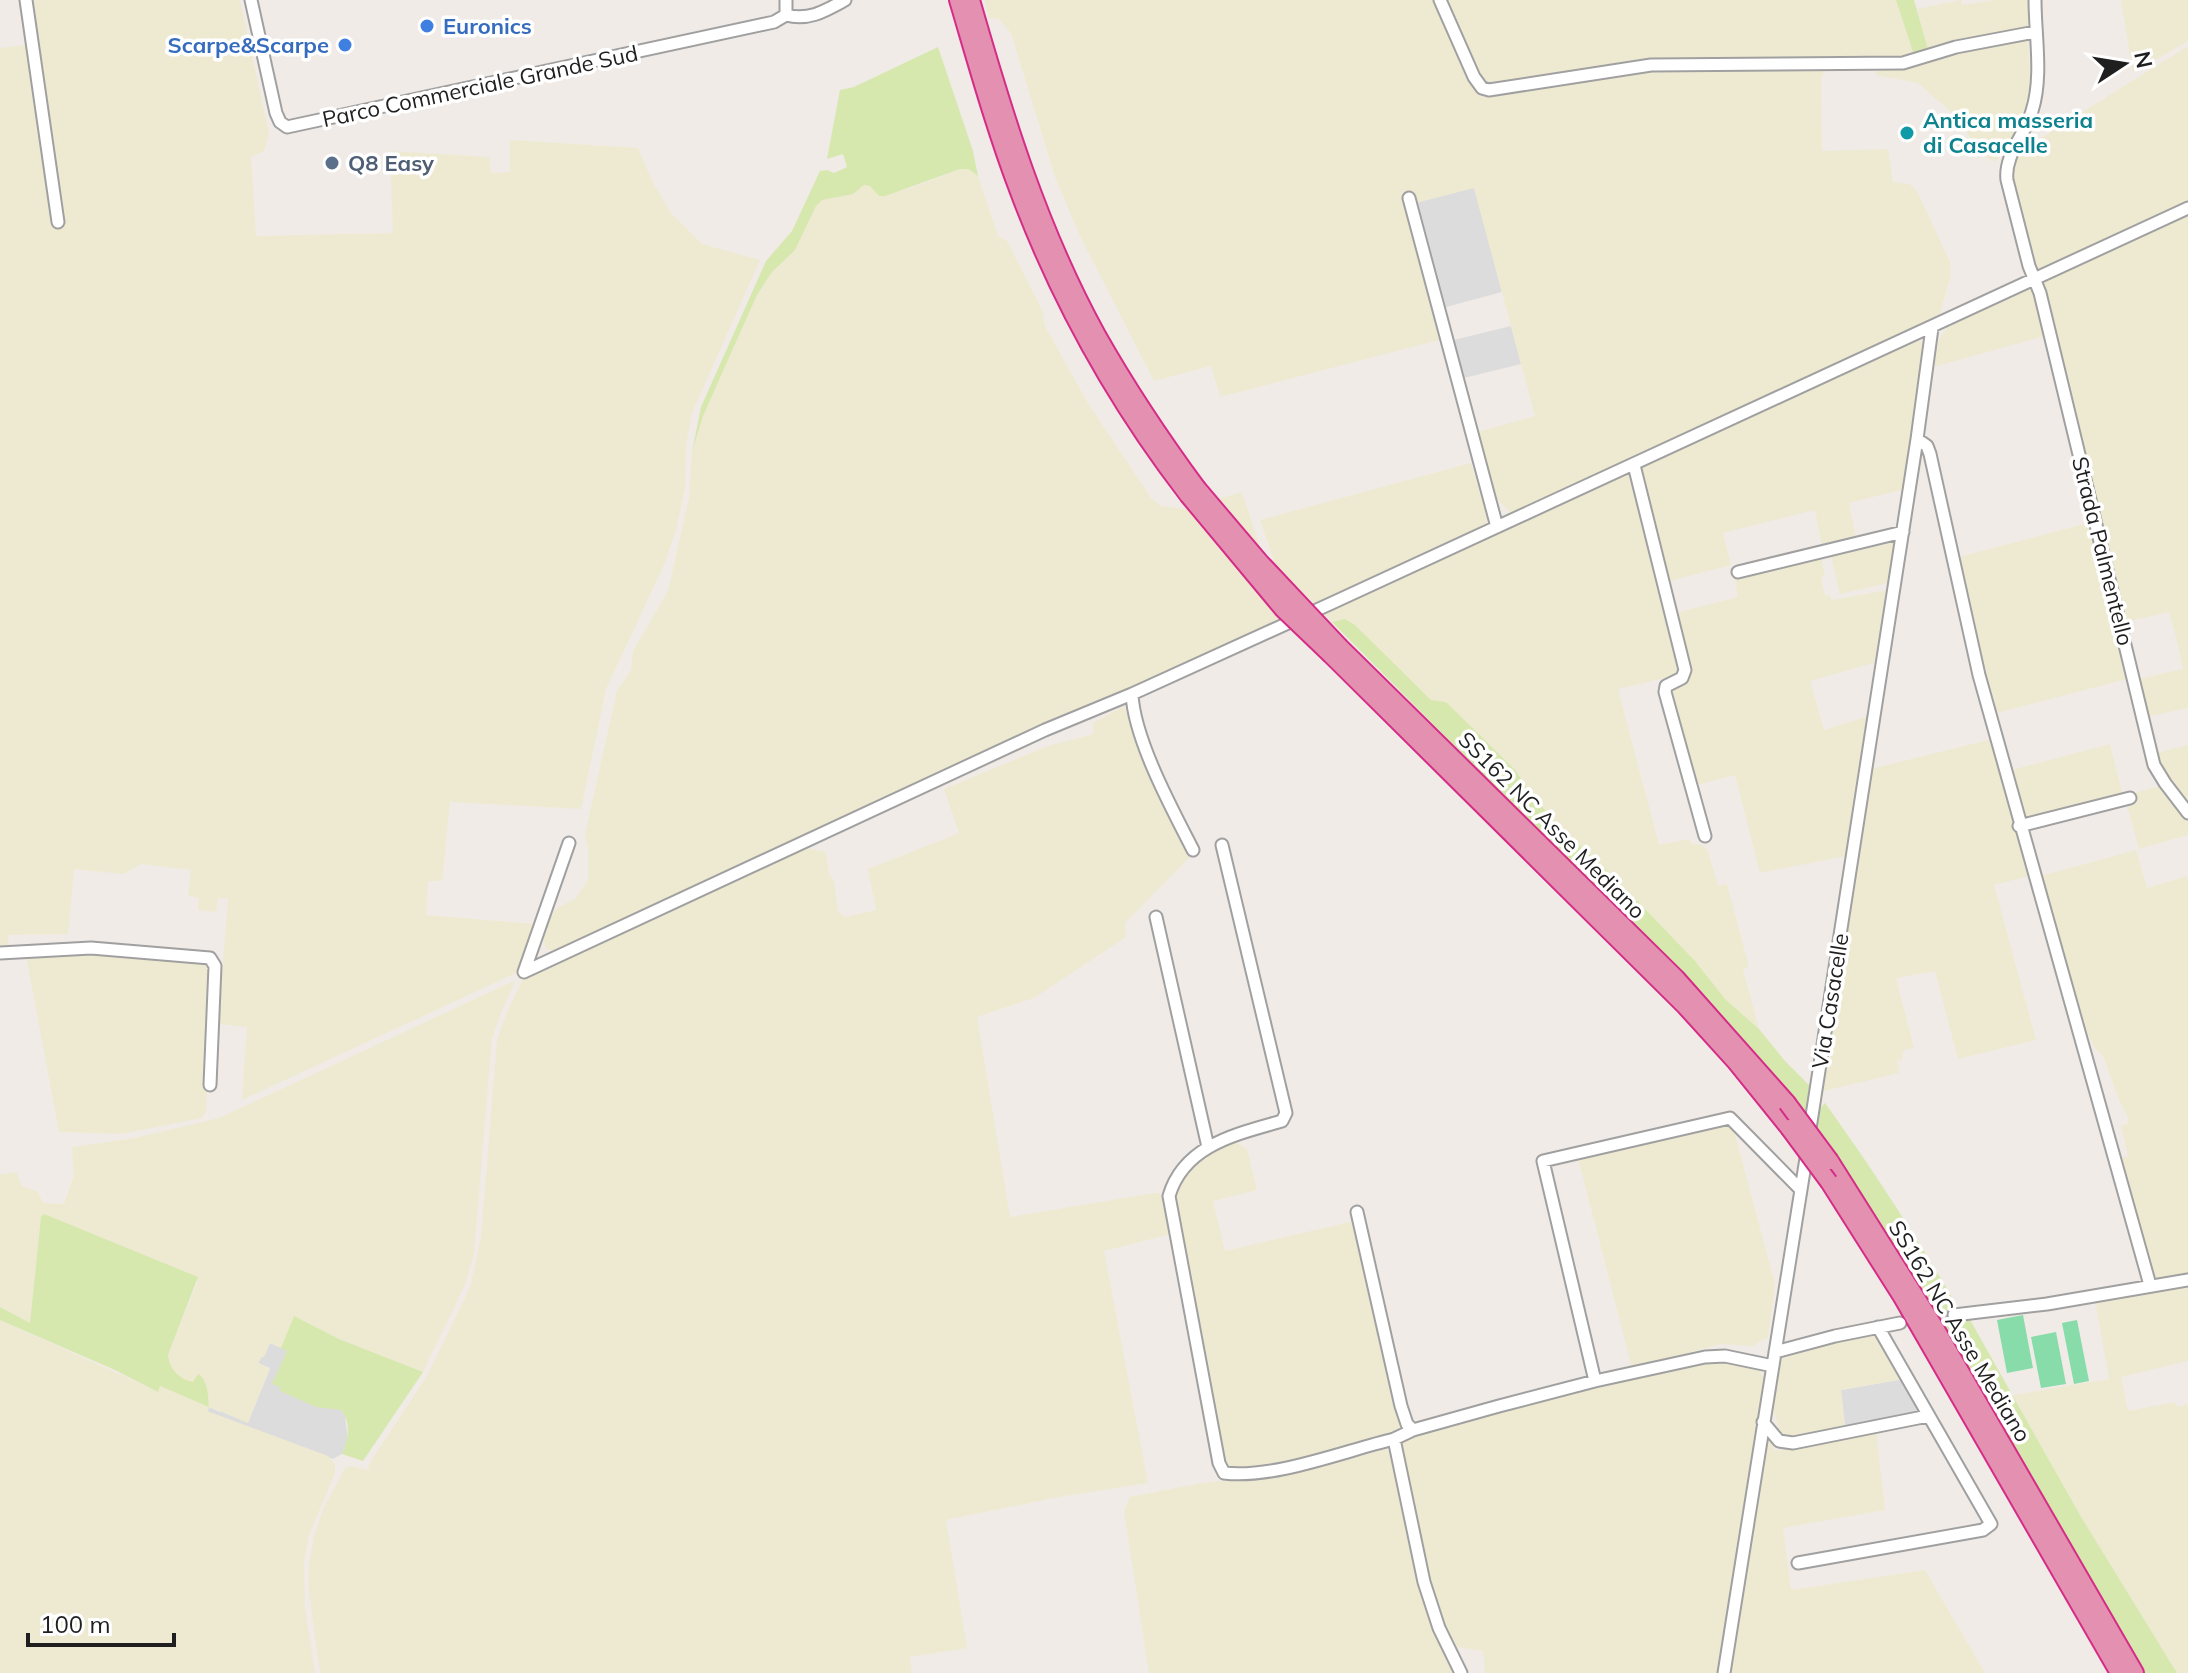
<svg xmlns="http://www.w3.org/2000/svg" width="2188" height="1673" font-family="Mulish,sans-serif">
<style>
.residential{fill:#dddcdd}
.farmland{fill:#eeead2}
.grass{fill:#d6e8ae}
.pitch{fill:#87dcaa}
.lines{fill:none;stroke-linecap:round;stroke-linejoin:round}
.minor-tunnel{stroke:#c6c2be;stroke-width:11;stroke-dasharray:11 5.5;stroke-linecap:butt}
.minor-casing{stroke:#a0a0a0;stroke-width:15}
.highway-casing{stroke:#d52c88;stroke-width:20}
.minor{stroke:#fff;stroke-width:11}
.highway{stroke:#e491b1;stroke-width:16}
.highway-bridge-casing{stroke:#d52c88;stroke-width:20;stroke-linecap:butt}
.highway-bridge{stroke:#e491b1;stroke-width:16}
.shop-dot{fill:#3f7fe0;stroke:#fff;stroke-width:3}
.culture-dot{fill:#0f9aa8;stroke:#fff;stroke-width:3}
.service-dot{fill:#5c6f8a;stroke:#fff;stroke-width:3}
.labels{text-anchor:middle;stroke-width:7;stroke-linejoin:round;paint-order:stroke}
.shop-label{font-size:22px;font-weight:bold;fill:#366cbe;stroke:#fff;text-anchor:start}
.street-label{font-size:22px;fill:#1f1f1f;stroke:#fff}
.culture-label{font-size:22px;font-weight:bold;fill:#0d838f;stroke:#fff;text-anchor:start}
.service-label{font-size:22px;font-weight:bold;fill:#4e5e75;stroke:#fff;text-anchor:start}
</style>
<rect width="100%" height="100%" fill="#f0ebe6"/>
<path class="residential" d="M1474 187 1502 292 1446 307 1418 202Z
M1511 326 1521 364 1464 378 1454 340Z
M270 1343 287 1350 280 1387 316 1407H333L341 1410 345 1416 348 1440 342 1454 333 1459 207 1412 209 1407 220 1412 270 1368 258 1363Z
M1904 1379 1921 1408 1919 1412 1845 1426 1841 1390Z"/>
<path class="farmland" d="M31 0H240L269 133 264 151 251 157 256 236 393 233 390 151 489 157 491 173 510 172V140L638 148 653 183 671 213 702 244 760 260 692 413 686 446 685 488 676 530 664 565 606 689 581 809 450 802 442 881H428L426 915 535 924 518 972 242 1100 247 1027 218 1024 228 899 218 898 216 912 198 910 199 898 188 896 191 870 141 864 124 874 74 869 68 934 8 935 9 949 0 950V48L26 45 54 227 64 226Z
M984 0H1437L1478 87 1633 69 1827 64 1821 79 1822 151 1888 149 1893 182 1910 184 1918 193 1950 262 1951 274 1938 321 1517 514 1510 512 1498 500 1490 484 1478 432 1535 416 1474 188 1404 206 1439 340 1220 397 1211 366 1154 381 1080 236 1055 177 1011 33 999 19 989 18Z
M1443 0H1896L1915 58 1650 63 1503 87 1480 83Z
M1961 0 1962 5 1996 0H2029L2028 30 1929 53 1917 9Z
M2121 0H2188V41L2133 73Z
M2028 39 2031 94 2028 110 2008 149 1995 162 1979 153 1959 119 1918 83 1876 75 1875 68Z
M2188 46V205L2039 273 2036 271 2009 171 2010 161 2019 152Z
M960 169H967L978 176 998 236 1007 241 1042 310 1045 326 1055 344 1089 405 1151 498 1161 506 1184 509 1242 492 1284 621 559 952 546 949 543 938 553 913 558 907 575 899 588 880V848L585 834 617 691 631 670 633 651 668 591 689 498 692 452 703 416 757 295 772 272 795 250 816 206 822 199 853 194 864 185 908 189Z
M2188 212V708L2147 717 2139 679 2183 669 2176 637 2169 612 2125 622 2043 281Z
M2030 289 2033 293 2045 336 1934 367 1939 339 1949 325Z
M1920 341 1926 347 1905 489 1849 503 1856 538 1822 546 1815 510 1723 533 1731 565 1666 582 1638 468 1913 342Z
M1471 463 1487 518 1485 529 1293 616 1260 520Z
M1633 471 1681 669 1678 675 1618 689 1659 845 1689 839 1692 844 1702 845 1708 851 1718 886 1727 884 1749 967 1743 969 1759 1029 1725 999 1621 884 1557 824 1527 789 1516 771 1431 700 1355 625 1345 619 1332 622 1323 613Z
M2092 522 2131 678 1993 714 1957 564 1959 557Z
M1894 540 1888 583 1840 594 1831 555Z
M1821 558 1825 576 1821 577 1825 596 1829 595 1832 600 1888 590 1874 663 1810 681 1824 730 1869 716 1846 856 1760 873 1735 775 1697 785 1671 689 1686 681 1690 674 1675 613 1738 597 1735 578Z
M1124 706 1142 752 1191 856 1125 923 1126 937 1034 998 977 1017 1010 1217 1154 1193H1159L1165 1198 1171 1234 1104 1251 1148 1483 1059 1497 946 1520 967 1648 910 1657 912 1673H320L308 1586 309 1563 314 1536 323 1509 345 1468 351 1466 368 1470 369 1464 428 1374 470 1287 481 1237 497 1040 507 1012 524 976 807 848 826 852 829 873 834 882 838 911 845 917 876 910 868 869 959 833 944 789 1048 746 1090 735 1094 732 1093 723Z
M1992 739 2029 876 1994 885 2036 1040 1958 1059 1935 971 1896 978 1914 1048 1904 1050 1901 1061H1897L1899 1073 1824 1091 1822 1089 1871 769Z
M2110 744 2123 796 2028 820 2020 817 2008 771Z
M2188 745V808L2163 772 2156 753Z
M2160 786 2188 821V835L2139 849 2127 805 2136 802 2134 793Z
M2136 850 2147 888 2188 876V1276L2153 1280 2117 1160 2128 1156 2121 1126 2129 1123 2126 1113 2119 1100 2104 1058 2095 1048 2086 1031 2080 1032 2037 877Z
M95 953 210 962 207 1095 206 1111 202 1118 121 1134 59 1132 26 956Z
M516 980 502 1010 492 1039 474 1254 465 1285 423 1372 339 1339 294 1316 281 1348 270 1343 264 1357H261L258 1363 270 1369 248 1423 210 1407 207 1411 328 1456 335 1464V1473L309 1535 304 1562 305 1607 315 1673H0V1320L157 1391 159 1386 208 1406 193 1383 180 1377 173 1370 168 1355 198 1281 44 1214 41 1217 30 1324 0 1307V1175L16 1172 22 1186 38 1192 43 1203 64 1204 74 1175 72 1147 135 1138 219 1118Z
M1727 1124 1733 1127 1775 1284 1768 1337 1753 1346 1721 1344 1632 1368 1578 1158Z
M1235 1142 1247 1149 1257 1190 1213 1201 1225 1251 1354 1221 1405 1427 1402 1429 1275 1466 1230 1472 1223 1464 1173 1199 1186 1168 1196 1158 1228 1143Z
M2188 1282V1361L2121 1377 2128 1411 2175 1402 2177 1407 2188 1404V1673H2177L2080 1515 2013 1395 2109 1379 2095 1300Z
M1876 1331 1904 1379 1841 1390 1845 1428 1793 1438H1785L1780 1434 1773 1407 1782 1359 1838 1339Z
M1719 1361 1737 1362 1756 1368 1765 1378 1720 1673H1485L1483 1651 1457 1647 1452 1643 1431 1593 1402 1442 1408 1438 1565 1395 1662 1371Z
M1876 1430 1885 1510 1783 1528 1791 1590 1925 1570 1985 1673H1729L1765 1437 1772 1439 1774 1451Z
M1386 1449 1392 1456 1401 1496 1456 1673H1149L1124 1511 1130 1497 1201 1483 1298 1473Z"/>
<path class="grass" d="M1896 0H1914L1929 53 1915 58Z
M938 47 973 151 978 176 968 169H960L885 196H879L870 186 864 185 853 194 822 200 816 206 795 250 772 272 757 295 703 416 692 452 701 407 766 261 792 231 820 171 827 170 834 173 847 167 843 154 827 159 840 90 854 87Z
M1345 619 1355 625 1431 700 1446 702 1516 771 1527 789 1557 824 1621 884 1695 961 1725 999 1759 1029 1785 1061 1811 1087 1805 1112 1699 993 1332 622Z
M1825 1103C1872 1168 1915 1235 1956 1304L1947 1309 1953 1320 1969 1318 2080 1515 2177 1673H2141L1815 1130 1819 1110Z
M44 1214 198 1277 168 1355C170 1370 179 1379 193 1382L198 1374C208 1380 208 1395 209 1407L160 1386 158 1392 115 1370 0 1320V1307L30 1323 41 1217Z
M294 1316 339 1339 423 1372 363 1461 342 1454C348 1440 352 1423 341 1410L316 1407 280 1391V1387L272 1384 287 1351 281 1348Z"/>
<path class="pitch" d="M2023 1315 2033 1368 2007 1373 1997 1320Z
M2077 1320 2089 1381 2074 1384 2062 1323Z
M2056 1332 2066 1384 2041 1388 2031 1337Z"/>
<g class="lines">
<path class="minor-tunnel" d="M1924 1319 1954 1315"/>
<g class="minor-casing">
<path id="minor" d="M26 0 58 222
M251 0 276 113 280 122 287 127 774 22 786 15V0
M1440 0 1474 77 1482 88 1489 90 1651 65 1903 63 1956 47 2035 32
M2035 0C2035 35 2043 77 2032 111 2025 135 2004 155 2007 180L2029 266 2040 293 2154 765 2165 783 2188 813
M786 15C809 21 825 11 845 0
M1409 198 1497 527
M1917 439 1927 446 1930 454 1979 675 2150 1285
M1634 465 1685 670 1682 678 1666 686 1665 692 1705 836
M1738 572 1903 532
M1132 694C1134 739 1172 809 1193 850
M2019 826 2130 798
M569 843 524 972 1045 730 1132 694 1332 603 2188 208
M1222 845 1286 1113 1282 1121C1237 1134 1184 1145 1169 1196L1219 1463 1224 1473C1274 1479 1344 1451 1394 1439L1424 1582 1439 1628 1461 1673
M1156 917 1208 1147
M0 953 91 948 210 958 215 966 210 1085
M1809 1135 1917 439 1932 328
M1357 1212 1401 1406 1407 1424 1413 1430
M1954 1315 2047 1304 2188 1280
M1775 1352 1835 1336 1900 1323
M1595 1381 1543 1161 1730 1118 1801 1190
M1763 1422 1779 1441 1793 1443 1928 1416
M1394 1439 1413 1430 1499 1406 1595 1381 1705 1357 1725 1356 1773 1366
M1798 1563 1983 1530 1991 1524 1878 1327
M1724 1673 1807 1152"/>
</g>
<g class="highway-casing">
<path id="highway" d="M958 0C977 64 995 129 1019 192 1060 301 1117 403 1188 495
M971 0C1004 115 1039 230 1097 335 1127 388 1161 439 1197 488
M1340 647 1676 978 1787 1103
M1331 655 1685 1006 1735 1061 1789 1128
M1830 1161 1934 1326 2135 1673
M1829 1182 1902 1297 2119 1673"/>
</g>
<use href="#minor" class="minor"/>
<use href="#highway" class="highway"/>
<g class="highway-bridge-casing">
<path id="highway-bridge" d="M1197 488 1259 561 1340 647
M1188 495 1283 609 1331 655
M1787 1103 1830 1161
M1789 1128 1829 1182"/>
</g>
<use href="#highway-bridge" class="highway-bridge"/>
</g>
<g class="shop-dot">
<circle cx="427" cy="26" r="8"/>
<circle cx="345" cy="45" r="8"/>
</g>
<circle class="culture-dot" cx="1907" cy="133" r="8"/>
<circle class="service-dot" cx="332" cy="163" r="8"/>
<g class="labels">
<g class="shop-label">
<text x="443" y="34">Euronics</text>
<text x="329" y="53" text-anchor="end">Scarpe&amp;Scarpe</text>
</g>
<g class="street-label">
<text transform="translate(480 86) rotate(-12)" y="8">Parco Commerciale Grande Sud</text>
<text transform="translate(2103 551) rotate(76)" y="8">Strada Palmentello</text>
<text transform="translate(1552 825) rotate(45)" y="8">SS162 NC Asse Mediano</text>
<text transform="translate(1830 1001) rotate(-81)" y="8">Via Casacelle</text>
<text transform="translate(1960 1331) rotate(59)" y="8">SS162 NC Asse Mediano</text>
</g>
<g class="culture-label">
<text x="1923" y="128">Antica masseria<tspan x="1923" dy="25">di Casacelle</tspan></text>
</g>
<g class="service-label">
<text x="348" y="171">Q8 Easy</text>
</g>
</g>
<g transform="translate(2124 64) rotate(78)" stroke="#ffffff" stroke-width="6" paint-order="stroke">
<path d="M0-6L14 30L0 20L-14 30Z" fill="#1f1f1f"/>
<text y="-12" font-size="22" font-weight="bold" text-anchor="middle" fill="#1f1f1f">N</text>
</g>
<path d="M28 1633v12h146v-12" fill="none" stroke="#1f1f1f" stroke-width="4"/>
<text x="40" y="1633" font-size="24" fill="#1f1f1f" stroke="#ffffff" stroke-width="6" paint-order="stroke">100 m</text>
</svg>
